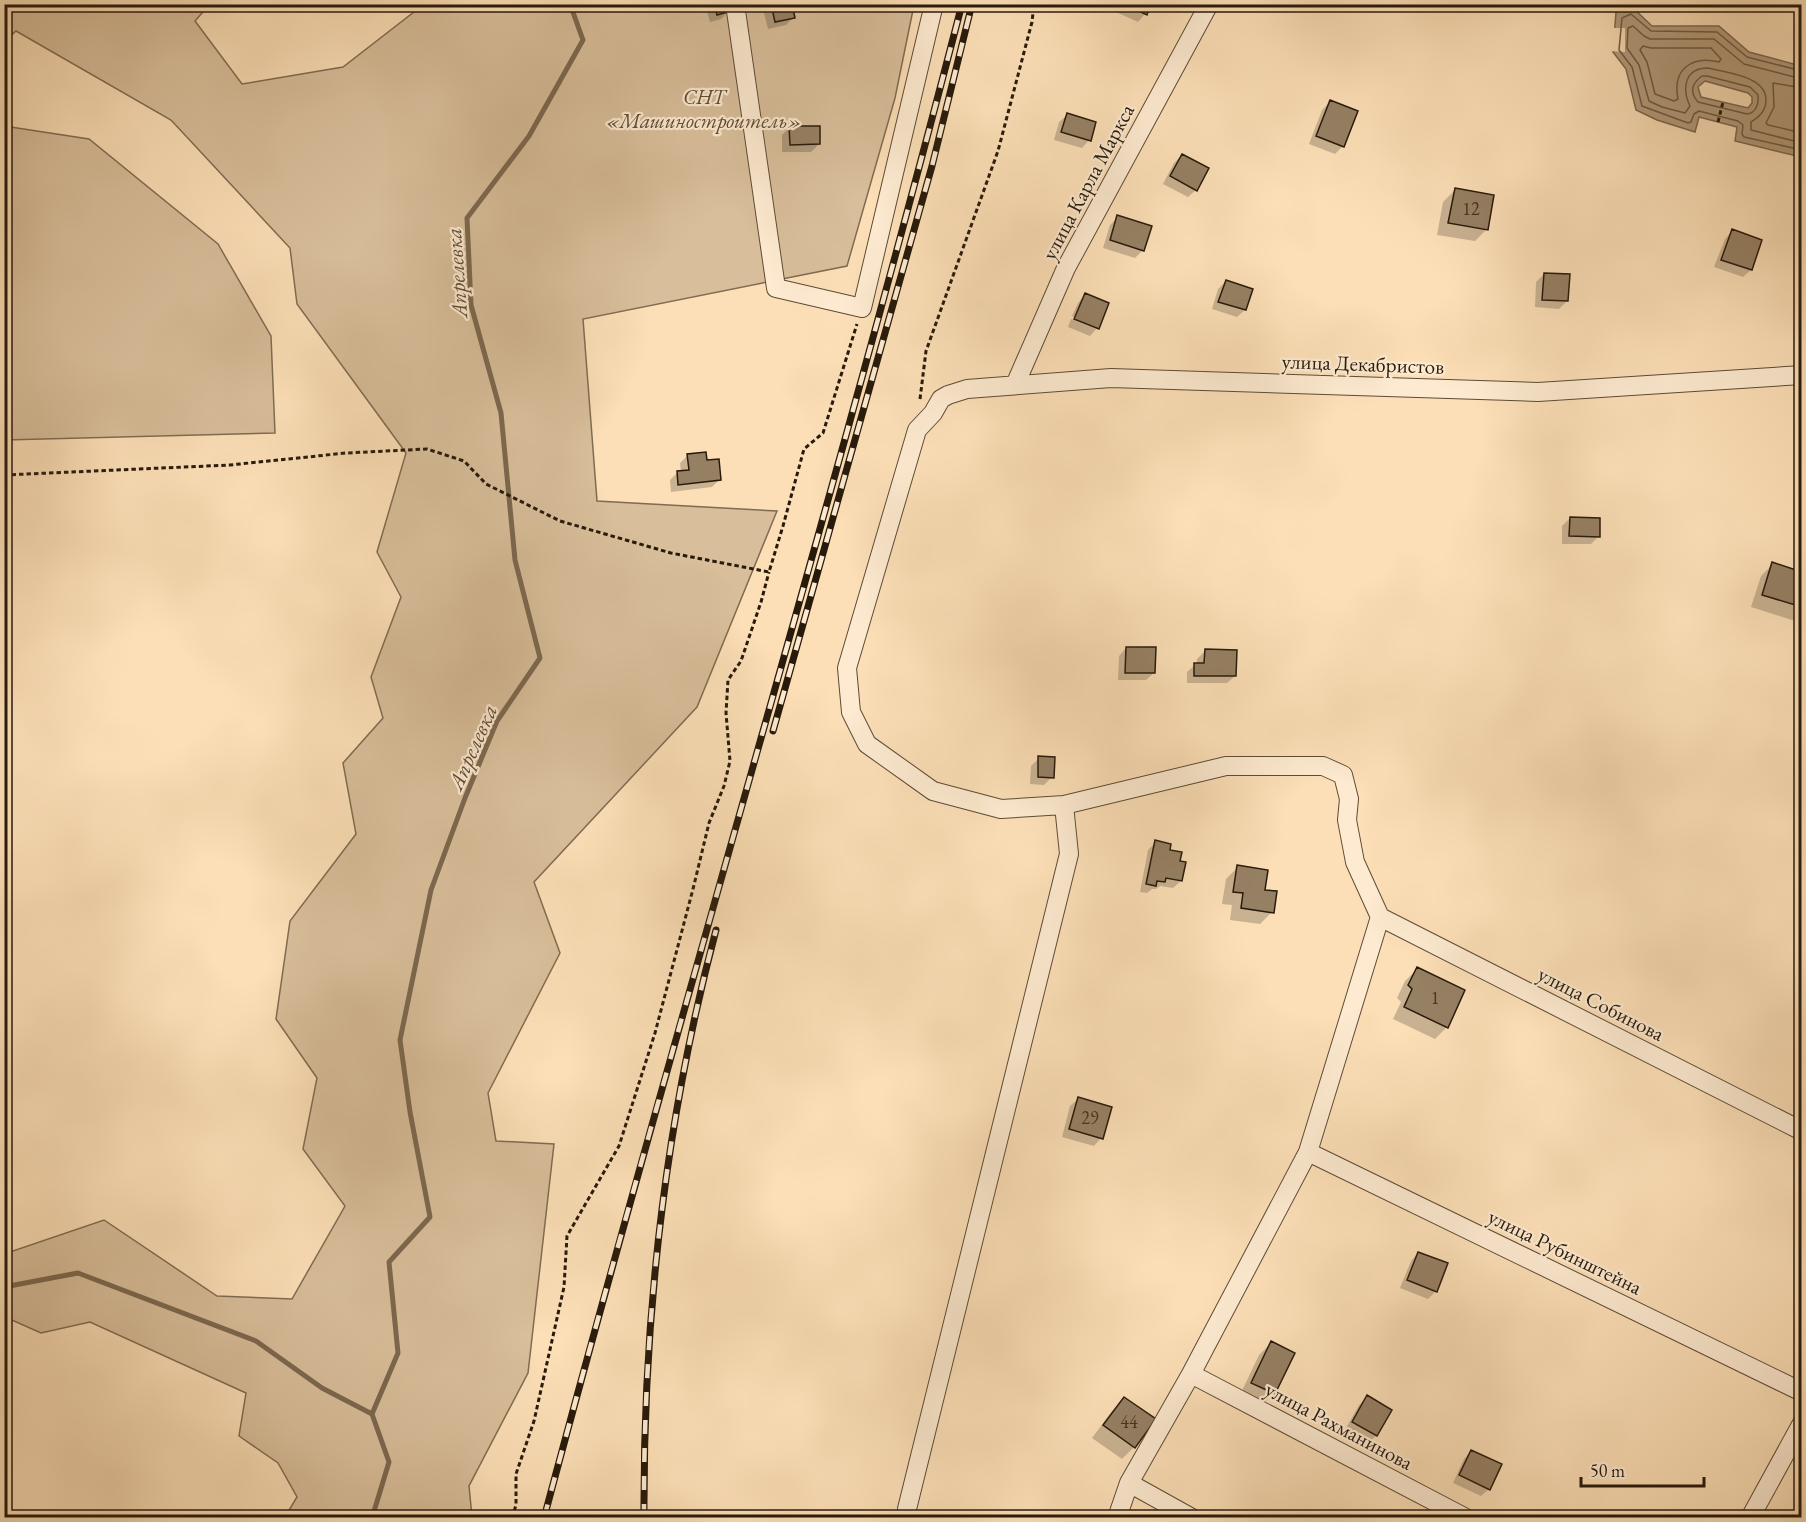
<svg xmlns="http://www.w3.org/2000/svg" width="1806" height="1522" font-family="'EB Garamond',serif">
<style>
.green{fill:#d8be9a;stroke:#806c52;stroke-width:1.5}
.water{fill:#b49c7d;stroke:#7c684f;stroke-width:1.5;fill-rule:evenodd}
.pier{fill:#fcdfb7}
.shadow{fill:#0003}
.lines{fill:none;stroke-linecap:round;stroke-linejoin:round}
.shore{stroke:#6e5b44;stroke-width:1.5}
.stream{stroke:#7c684f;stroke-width:5}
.building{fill:#968064;stroke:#281a0b;stroke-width:1.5}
.minor-casing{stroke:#5d4b36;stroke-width:20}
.path{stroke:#281a0b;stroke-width:3;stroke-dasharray:4.5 3;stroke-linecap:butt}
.minor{stroke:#fdead0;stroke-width:18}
.rail-casing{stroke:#281a0b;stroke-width:7}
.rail{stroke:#fdead0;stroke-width:4.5;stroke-dasharray:14;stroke-linecap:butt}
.labels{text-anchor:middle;stroke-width:4.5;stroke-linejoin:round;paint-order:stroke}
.number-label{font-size:18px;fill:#443421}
.park-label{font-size:21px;font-style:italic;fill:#5d4b36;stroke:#fdead0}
.street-label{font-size:21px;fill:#281a0b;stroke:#fdead0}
.water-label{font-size:22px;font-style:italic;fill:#604e39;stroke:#fdead0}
</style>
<rect width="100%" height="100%" fill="#fcdfb7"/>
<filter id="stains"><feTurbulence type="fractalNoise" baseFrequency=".00333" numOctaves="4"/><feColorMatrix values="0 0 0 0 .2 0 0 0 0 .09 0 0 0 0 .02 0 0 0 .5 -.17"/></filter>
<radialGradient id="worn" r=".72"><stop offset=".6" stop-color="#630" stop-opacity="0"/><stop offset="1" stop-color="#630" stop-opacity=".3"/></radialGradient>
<path class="green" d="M5 5H209L195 21 242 84 343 67 423 5H914L895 98 847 266 583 319 597 501 777 511 697 707 534 882 560 953 488 1093 496 1141 554 1144 528 1373 469 1486 472 1517H285L297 1497 278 1463 239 1436 246 1393 90 1322 41 1333 5 1317 4 1254 104 1220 217 1296 292 1299 345 1206 303 1149 317 1078 276 1019 290 921 356 834 343 763 383 718 371 677 401 597 377 552 406 453 297 304 290 248 171 120 16 31 5 41Z
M4 126 89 139 218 244 271 336 275 433 5 440Z"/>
<path class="water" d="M1632 7 1652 26H1719L1749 52 1801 66V157L1735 141 1737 127 1699 117 1695 132 1657 120 1636 110 1626 69 1613 52 1616 12ZM1705 81 1748 93 1752 97V103L1748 108 1701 97 1698 87Z"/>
<path class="pier" d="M1612 28H1625V52L1611 51Z"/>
<path class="shadow" d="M705 4H727L729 11 721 19 710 22Z
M1106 4H1150L1145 14 1138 22 1105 7Z
M1707 4H1734L1726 13Z
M772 5 793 18 786 25 768 29 764 13Z
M1330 102 1343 146 1335 154 1309 144 1322 110Z
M1067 115 1089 140 1082 148 1054 140 1059 122Z
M790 127 819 144 811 152H782V135Z
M1182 155 1196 190 1188 197 1163 184 1174 163Z
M1455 190 1487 229 1475 241 1437 235 1443 202Z
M1118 217 1143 250 1135 258 1103 248 1110 225Z
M1732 231 1751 270 1743 277 1714 267 1725 239Z
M1544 274 1567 301 1559 309 1535 307 1536 282Z
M1226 281 1251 290 1245 310 1237 317 1212 309 1218 289Z
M1085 295 1097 328 1090 336 1068 327 1071 319 1096 329V326L1072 316 1078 303Z
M688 455 706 462 720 479 712 487 671 492 670 480 678 472H681L680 463Z
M1570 518 1598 537 1591 544H1562V526Z
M1799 563 1802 564V615L1795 621 1751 607 1761 576 1773 564 1792 570Z
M1126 648 1154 673 1146 680H1118L1119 656Z
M1205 651 1235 676 1227 683H1187V672L1195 665H1197V659Z
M1039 758 1052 777 1044 785 1030 784 1031 766Z
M1156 842 1168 851 1179 862 1181 881 1173 888 1160 886 1156 889H1152L1147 893 1140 892 1148 850Z
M1238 867 1263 891 1272 912 1260 924 1230 920 1232 905 1222 904 1226 879Z
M1417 969 1447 1027 1435 1039 1393 1019 1401 1002 1397 998 1405 981Z
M1078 1099 1101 1138 1094 1146 1062 1137 1070 1106Z
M1418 1253 1436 1291 1428 1299 1400 1288 1411 1261Z
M1802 1325V1352L1796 1350 1801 1337 1797 1336Z
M1271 1343 1274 1393 1262 1405 1240 1395 1259 1355Z
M1367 1397 1390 1410 1376 1436 1368 1443 1345 1430 1359 1405Z
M1124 1399 1134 1447 1122 1459 1092 1438 1112 1411Z
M1471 1451 1489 1489 1481 1496 1453 1483 1464 1459Z"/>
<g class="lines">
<path class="shore" d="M1643 46 1651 48H1711L1721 59 1719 62C1691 55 1672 70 1678 99L1674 101 1655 94 1647 62 1640 50Z
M1802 71 1747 57 1717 32 1651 31 1631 14 1622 18 1619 50 1632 67 1642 106 1688 123 1691 122 1694 114 1699 111 1738 121 1743 125 1742 134 1744 137 1802 150
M1702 76H1707L1750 87 1758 95C1759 104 1756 113 1747 114L1698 102C1689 92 1692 83 1702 76Z
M1802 79 1744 64 1714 39H1650L1644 36 1633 26 1628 28 1627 48 1639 65 1649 101 1662 107 1685 113 1690 106C1682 89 1684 68 1708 68 1727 73 1766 76 1766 100 1766 111 1759 117 1751 122V130L1802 143
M1802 88 1773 83 1774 107 1766 123 1768 125 1802 133"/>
<path class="stream" d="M4 1287 78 1273 256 1341 322 1388 372 1414
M372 1518 389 1462 372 1414 398 1353 389 1262 430 1217 410 1112 400 1040 431 890 465 798 497 721 540 658 515 560 501 413 471 305 467 218 529 136 583 40 570 4"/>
</g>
<path class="building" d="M714 4H729L731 11 717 15Z
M771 4H792L795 18 775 22Z
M1124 4H1151L1147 15Z
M1330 100 1358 111 1344 147 1316 136Z
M1067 113 1096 122 1091 141 1061 132Z
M789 126H820V144L790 145Z
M1182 154 1209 168 1197 191 1170 176Z
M1455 188 1494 195 1488 230 1448 223Z
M1117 215 1152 226 1144 251 1110 240Z
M1732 229 1762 240 1752 270 1721 260Z
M1544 273 1570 274 1568 301 1542 300Z
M1226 280 1253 289 1246 310 1218 302Z
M1085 293 1109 303 1099 329 1074 319Z
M706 452 707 460 719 459 721 480 678 485 677 471 689 470 687 454Z
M1570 517 1600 518V537L1569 536Z
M1772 562 1796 570 1798 562 1802 563V607L1762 595Z
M1126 647H1156L1155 673H1125Z
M1205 649 1237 650 1236 676H1194V663H1204Z
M1038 756 1055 757 1054 778 1038 777Z
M1155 840 1171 844 1170 850 1182 852 1180 861 1186 862 1182 881 1166 878 1165 882 1157 881 1156 886 1146 884Z
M1237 865 1268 870 1265 890 1277 891 1274 913 1241 908 1243 893 1233 892Z
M1417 967 1465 990 1448 1028 1404 1007 1412 989 1408 985Z
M1078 1097 1112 1107 1103 1139 1069 1129Z
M1418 1252 1448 1263 1437 1292 1407 1280Z
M1271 1341 1295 1353 1275 1394 1251 1383Z
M1367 1395 1392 1410 1377 1436 1352 1422Z
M1124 1397 1156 1419 1135 1448 1103 1425Z
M1471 1450 1502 1464 1490 1490 1459 1475Z"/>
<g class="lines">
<g class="minor-casing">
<path id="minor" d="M735 4 776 288 862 308 934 4
M1015 385 1066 268 1209 4
M1380 917 1802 1131
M1308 1152 1802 1392
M1191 1374 1466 1518
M1129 1483 1192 1518
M908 1518 907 1509 1069 854 1064 805
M1117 1518 1129 1483 1191 1374 1308 1152 1380 917 1355 862 1347 820 1349 799 1343 775 1323 766H1226L1064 805 1001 809 933 791 867 744 851 712 847 668 917 430 933 413 941 399 948 395 967 389 1111 378 1538 392 1802 375
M1750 1518 1802 1423"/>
</g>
<path class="path" d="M1718 122 1723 102
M920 399 926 351 998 151 1032 22 1034 4
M4 475 230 465 346 453 427 449 464 461 486 484 560 521 671 553 769 572 783 526 804 449 823 433 857 324
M512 1518 516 1505V1474L534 1421 564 1287 567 1236 619 1146 655 1033 693 889 709 823 724 786 730 761 726 713 728 680 741 661 761 602 769 572"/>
<use href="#minor" class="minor"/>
<g class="rail-casing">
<path id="rail" d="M773 731 932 166 972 4
M544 1518C679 1012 831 511 962 4
M644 1518C643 1319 665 1122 716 930"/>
</g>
<use href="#rail" class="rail"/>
</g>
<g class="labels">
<g class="number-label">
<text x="1471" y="215">12</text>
<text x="1435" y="1004">1</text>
<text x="1090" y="1124">29</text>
<text x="1129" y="1428">44</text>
</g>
<g class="park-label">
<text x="704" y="104">СНТ<tspan x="704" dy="24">«Машиностроитель»</tspan></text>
</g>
<g class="street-label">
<text transform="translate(1088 182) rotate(-62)" y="7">улица Карла Маркса</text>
<text transform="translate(1363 364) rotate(2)" y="7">улица Декабристов</text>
<text transform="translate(1601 1004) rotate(27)" y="7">улица Собинова</text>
<text transform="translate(1565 1252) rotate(26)" y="7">улица Рубинштейна</text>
<text transform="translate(1339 1426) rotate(28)" y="7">улица Рахманинова</text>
</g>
<g class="water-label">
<text transform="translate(456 273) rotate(-94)" y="8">Апрелевка</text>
<text transform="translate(472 747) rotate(-66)" y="8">Апрелевка</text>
</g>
</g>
<rect width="1806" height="1522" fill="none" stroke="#fcdfb7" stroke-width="24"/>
<rect x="6" y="6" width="1794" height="1510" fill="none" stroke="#281a0b" stroke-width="3"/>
<rect x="12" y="12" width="1782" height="1498" fill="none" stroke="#281a0b" stroke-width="1.5"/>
<path d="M1581 1477v9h123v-9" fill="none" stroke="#281a0b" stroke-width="3"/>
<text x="1590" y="1477" font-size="18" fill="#281a0b" stroke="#fdead0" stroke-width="4.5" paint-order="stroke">50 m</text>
<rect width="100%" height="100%" filter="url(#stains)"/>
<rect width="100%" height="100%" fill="url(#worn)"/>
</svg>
